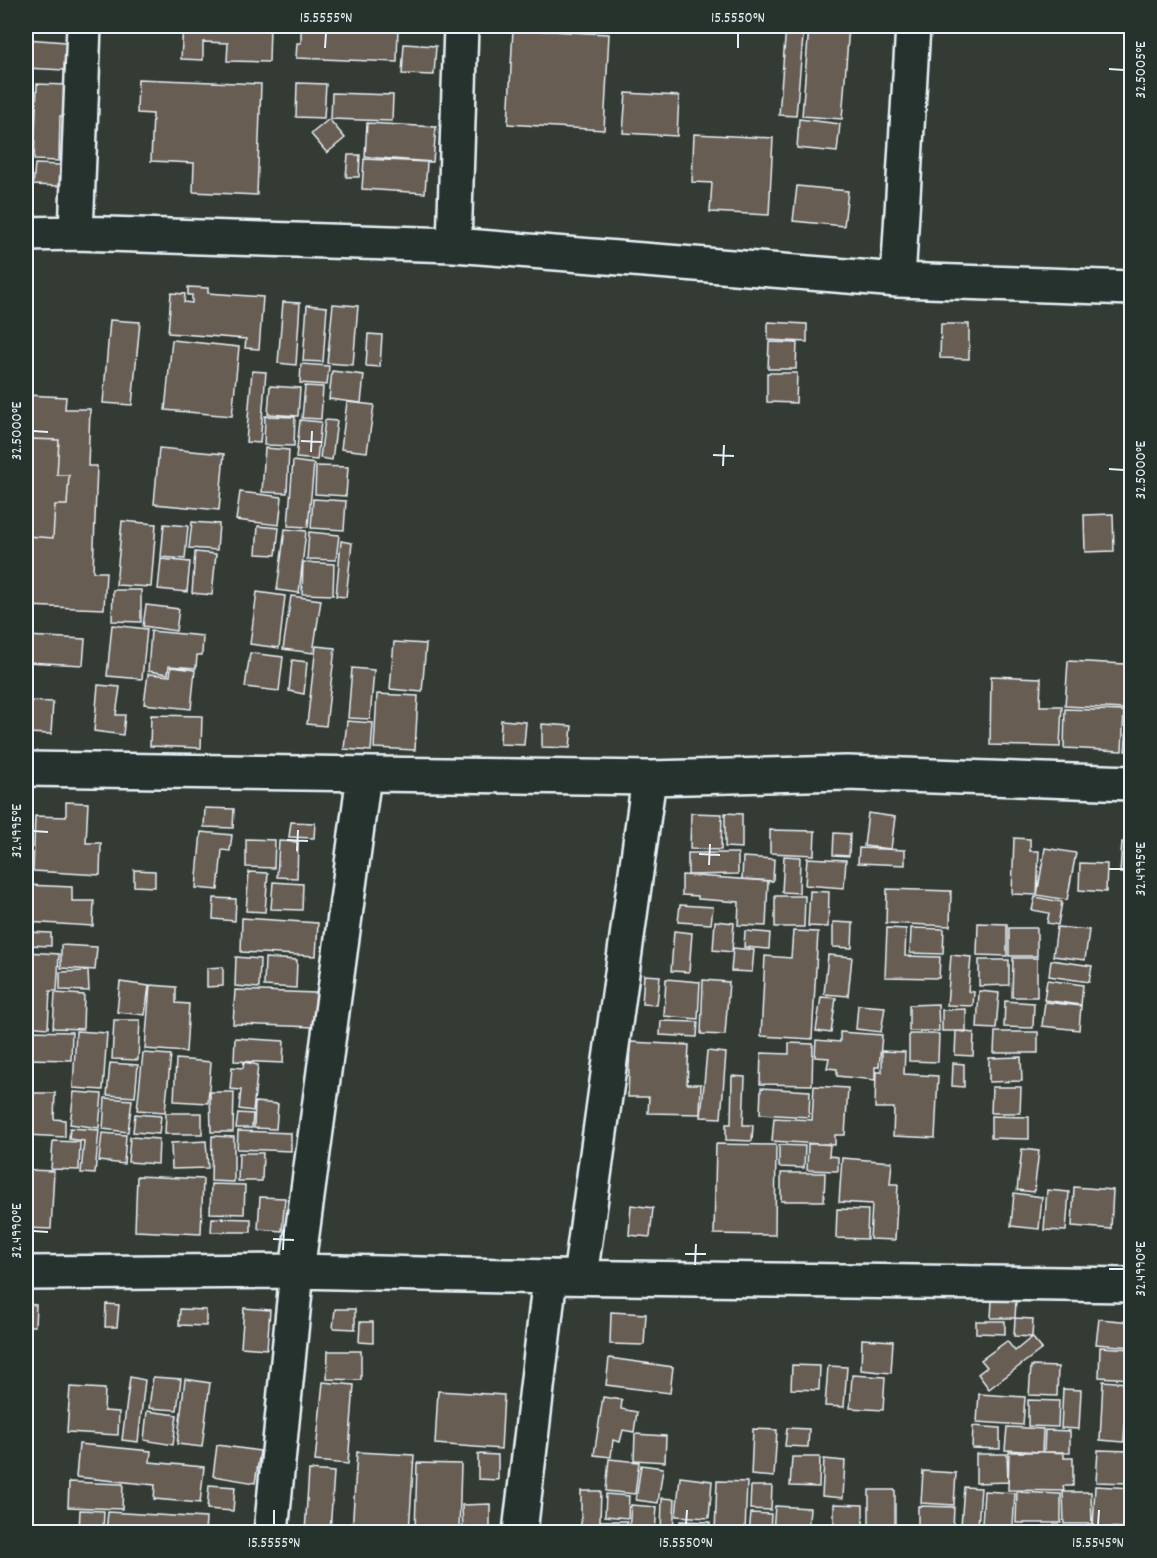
<svg xmlns="http://www.w3.org/2000/svg" width="1157" height="1558" font-family="Dekko,sans-serif">
<style>
.building{fill:#685d52;stroke:#e8f1f8;stroke-width:1.5}
.lines{fill:none;stroke-linecap:round;stroke-linejoin:round}
.minor-casing{stroke:#e8f1f8;stroke-width:38}
.minor{stroke:#26332d;stroke-width:33}
.ticks{fill:none;stroke:#e8f1f8;stroke-width:2}
.neatline{fill:none;stroke:#e8f1f8;stroke-width:2}
.ticks-label{font-size:15px;text-anchor:middle;fill:#e8f1f8}
</style>
<rect width="100%" height="100%" fill="#333b34"/>
<filter id="ink" filterUnits="userSpaceOnUse"><feTurbulence type="fractalNoise" baseFrequency=".0167" numOctaves="2"/><feDisplacementMap in="SourceGraphic" scale="12" xChannelSelector="R" yChannelSelector="G"/><feConvolveMatrix kernelMatrix="1 2 1 2 8 2 1 2 1" color-interpolation-filters="sRGB"/></filter>
<g filter="url(#ink)">
<path class="building" d="M183 26H270L269 62 227 61 228 43 203 42V60L181 59Z
M301 26H398L397 62 296 58 297 43H301Z
M786 26H804L796 116 779 115Z
M809 26H849L842 119 802 116Z
M513 29 609 34 604 130 508 124Z
M26 39 66 42 64 70 26 68Z
M404 44 436 46 434 75 402 74Z
M138 79 261 84 257 195 193 192 194 163 151 161 153 114 137 113Z
M297 83 326 84 324 118 296 117Z
M37 84 67 85 66 116H60L59 161 34 160Z
M332 93 393 95 392 121 331 119Z
M626 93 679 96 677 136 623 133Z
M329 119 345 138 327 153 311 134Z
M799 119 840 124 837 152 797 148Z
M367 123 436 127 433 162 365 157Z
M694 134 773 138 769 215 710 212 712 183 692 182Z
M348 155H360L359 177H346Z
M26 159H29L27 185H26Z
M364 159 427 162 425 193 362 189Z
M35 164 60 165 59 186 33 185Z
M797 186 848 191 844 226 793 221Z
M188 287 208 288V293L263 297 259 349 245 348 246 339 168 333 171 293 185 294 184 302 192 303V295H188Z
M283 302 300 303 296 365 278 363Z
M333 304 358 306 353 365 327 363Z
M307 305 327 307 323 362 303 361Z
M110 320 140 322 132 405 103 403Z
M768 322 807 324V342L768 340Z
M941 324H969V359L940 358Z
M368 334 382 335 380 367 366 366Z
M172 340 239 347 232 416 165 410Z
M769 342 797 343 796 369H768Z
M301 364 329 366 327 385 300 383Z
M252 371 266 372 260 443 246 442Z
M332 371 364 375 361 403 329 399Z
M767 373H797L796 403 767 402Z
M270 386 300 388 298 416 268 414Z
M305 386 323 387 321 419 302 418Z
M26 395 66 397 65 409H90L88 466H97L93 572H106L104 609 26 606V536L53 538 55 505H67L69 475H57L59 440 30 439 28 473H26Z
M347 402 374 405 367 452 341 449Z
M265 416 295 417 294 446 264 445Z
M300 420 321 422 317 460 296 458Z
M325 420 337 421 332 460 320 458Z
M30 439 59 440 57 475H69L67 505H55L53 538 26 536V473H28Z
M159 448 224 454 219 510 154 504Z
M265 448 289 450 287 493 262 492Z
M293 461 314 464 308 527 288 526Z
M316 466 348 467 346 496 315 494Z
M240 492 282 497 279 525 236 520Z
M313 499 346 501 344 530 311 528Z
M1113 514 1114 551 1085 552 1084 515Z
M122 521 156 524 151 587 116 585Z
M192 522 219 524 217 550 189 548Z
M164 524 188 526 185 559 161 557Z
M258 526 279 528 276 555 256 554Z
M285 529 306 531 299 593 277 590Z
M309 532 339 535 336 560 307 559Z
M341 541 352 543 346 597 336 596Z
M195 552 216 554 212 595 192 593Z
M161 559 190 562 187 592 158 589Z
M303 562 334 564 333 595 302 594Z
M113 590H141V622L112 621Z
M257 592 285 596 279 648 250 644Z
M291 596 321 600 313 653 283 649Z
M146 605 179 609 176 631 143 626Z
M112 625 147 629 142 679 107 676Z
M151 631 203 636 202 655H197L196 668 169 666 168 674 148 671Z
M26 636 85 639 83 665 26 662Z
M394 642 426 644 422 692 390 689Z
M316 646 335 648 326 726 307 724Z
M250 653 283 657 279 691 245 687Z
M1129 658H1132V701H1128Z
M292 660 307 662 304 694 289 691Z
M1068 661 1125 664 1124 709 1065 706Z
M171 667 195 670 191 709 144 704 148 674 170 676Z
M352 668 374 670 370 719 348 718Z
M991 676 1041 678 1040 706H1062L1060 747 990 745Z
M98 685 120 687 116 715H125L123 735 94 731Z
M377 694 418 696 415 750 374 748Z
M26 701 53 702 51 734 26 733Z
M1129 703H1132V751H1125Z
M1065 709 1124 711 1122 751 1064 748Z
M151 715 202 716 201 748 150 746Z
M501 720 526 722 524 745 500 744Z
M347 721 373 723 371 751 344 749Z
M542 724 572 726 570 748 542 747Z
M66 802 88 803 86 843H101L100 875 33 871 35 816 66 817Z
M205 808 234 809 233 828 204 827Z
M691 813 722 814 721 850 690 849Z
M725 813 742 814V848L725 847Z
M868 813 895 817 891 849 864 846Z
M291 822 315 823 314 838 289 837Z
M770 830 815 831 814 855 770 853Z
M201 832 232 835 230 851 222 850 218 890 196 888Z
M834 833 850 834 849 856 833 855Z
M1014 838 1030 839V851H1039L1037 895 1012 894Z
M246 839 275 840 274 868 246 867Z
M279 841 298 842 297 878 277 877Z
M1122 842 1132 843V874L1120 873Z
M859 848 905 850V865L858 863Z
M1045 848 1076 853 1067 900 1037 895Z
M688 853H738V874L688 875Z
M784 856 800 857 799 893 782 892Z
M743 857 774 859 773 881 742 879Z
M807 858 846 860 844 888 805 885Z
M1080 863 1107 864 1106 892 1079 890Z
M134 870 155 871V887L134 886Z
M249 872 268 873 265 912 246 911Z
M682 875 768 881 766 926 738 925 739 902 698 899V896L682 895Z
M273 882 303 884 302 910 271 909Z
M26 885 72 887V901H94L93 926 26 922Z
M887 889 951 891 950 926 886 923Z
M810 891 829 892 828 927 808 926Z
M775 896H805L804 927H775Z
M1035 897 1062 902 1058 925 1047 923 1049 913 1032 910Z
M214 898 236 899 235 921 213 919Z
M680 905 713 907 711 924 678 922Z
M242 918 318 923 316 956 241 952Z
M715 921 734 923 732 952 713 950Z
M833 922 853 923 852 948 833 947Z
M978 923 1007 924V956L977 955Z
M1057 927 1089 930 1085 960 1053 956Z
M887 928 906 929 905 956 940 957 939 978 885 977Z
M911 928 944 929 943 954 910 953Z
M1009 928H1037V956H1009Z
M674 931 692 933 689 972 671 971Z
M745 931 770 933 769 949 744 947Z
M793 931 818 932 812 1039 761 1036 765 956 791 958Z
M1129 931H1132V965H1129Z
M26 932 51 933V946L26 945Z
M61 945 97 947 95 970 61 968Z
M733 948 754 950 752 972 731 971Z
M27 952 59 954 57 991H50L48 1028 26 1026Z
M828 955 852 957 848 996 824 994Z
M951 955 971 957 968 991 974 992 973 1006 947 1005Z
M236 957 260 959 259 988 235 986Z
M265 958 297 960 296 988 264 986Z
M1013 958H1037V997H1012Z
M979 960H1009V985L979 986Z
M1051 960 1092 966 1089 982 1049 976Z
M223 967V986L207 987V968Z
M88 971 89 991 60 990V972Z
M644 975 660 976 657 1005 642 1004Z
M666 979 700 982 698 1019 664 1016Z
M703 980 729 982 725 1035 701 1034Z
M1047 980 1083 985 1081 1005 1044 1000Z
M120 982 149 986 145 1015 117 1012Z
M150 985 176 987V1003L189 1004 186 1052 145 1049Z
M235 990 316 993 315 1027 233 1024Z
M979 991 999 993 996 1029 977 1028Z
M55 993 84 995 83 1029 53 1028Z
M821 997 836 998 831 1033 816 1031Z
M1005 1001 1034 1003 1033 1028 1004 1027Z
M1045 1002 1081 1006 1079 1030 1042 1026Z
M938 1004 939 1031H909V1005Z
M858 1005 885 1007 881 1032 856 1029Z
M966 1009V1031H942V1010Z
M114 1020H140L138 1060 112 1059Z
M661 1021 698 1022 697 1037 660 1035Z
M26 1031 72 1032 71 1060 26 1059Z
M76 1031 107 1033 103 1090 73 1088Z
M956 1031 974 1033 973 1056 955 1055Z
M840 1032 882 1035 879 1067H875V1080L837 1076V1069L827 1068 829 1058 815 1057 816 1040 840 1042Z
M995 1032H1038V1053H994Z
M909 1034H939L938 1062 909 1061Z
M235 1038 284 1041 283 1063 234 1061Z
M630 1042 689 1045 687 1084H701L700 1114 648 1113 649 1097H628Z
M789 1043 813 1044 812 1085 760 1084 761 1053 789 1054Z
M707 1051 726 1053 721 1118 701 1117Z
M882 1051 905 1052 904 1074 938 1076 935 1138 893 1136 894 1108H875L876 1072H882Z
M143 1053 171 1055 165 1112 137 1110Z
M1021 1057 1022 1081 989 1082V1058Z
M176 1059 211 1062 208 1103 174 1101Z
M244 1062 258 1065 253 1111 239 1109 241 1090 230 1089 232 1067 243 1068Z
M110 1063 138 1065 135 1097 107 1095Z
M953 1063 964 1064V1087L952 1086Z
M732 1076 745 1077 743 1125H753L752 1141 726 1140V1124H731Z
M814 1086 848 1088 845 1135H835V1145L772 1141 774 1118 812 1120Z
M992 1087H1021L1020 1113H991Z
M761 1088 810 1091 809 1117 760 1114Z
M74 1092 102 1094 99 1128 70 1124Z
M210 1092H234L233 1132H211Z
M30 1093H55L54 1119 65 1120V1137L26 1135V1106H29Z
M105 1098 132 1100 128 1132 103 1129Z
M255 1102 278 1104 276 1129 254 1128Z
M166 1113H202V1134H165Z
M238 1113 253 1114 252 1128H236Z
M135 1114 161 1116 159 1134 133 1132Z
M991 1116 1029 1117V1139L991 1138Z
M70 1128 99 1130 95 1174 81 1173 84 1141 69 1139Z
M238 1131 291 1133V1151L237 1149Z
M102 1133 126 1135 124 1164 99 1161Z
M212 1136 234 1137V1182L211 1181Z
M130 1137 159 1139 158 1164 128 1162Z
M53 1141 80 1142 79 1170 51 1169Z
M206 1141 208 1168 172 1169 171 1143Z
M716 1144 776 1145 775 1235 714 1234Z
M808 1144H830L829 1156 838 1157V1171L807 1170Z
M779 1145 805 1146 804 1168 779 1167Z
M1022 1149 1039 1151 1034 1192 1017 1190Z
M239 1153H263L262 1181H238Z
M842 1158 892 1162 890 1184H898L895 1240 870 1239 872 1204 839 1202Z
M26 1170 54 1171 51 1229 26 1228Z
M781 1173H825L824 1201H781Z
M137 1176 203 1179 201 1234 135 1231Z
M211 1184 245 1185 244 1214 210 1213Z
M1074 1187 1113 1190 1111 1229 1072 1226Z
M1047 1190 1069 1192 1066 1231 1044 1230Z
M1014 1193 1042 1197 1039 1229 1011 1226Z
M260 1197 285 1198 282 1231 258 1229Z
M631 1205 653 1208 650 1237 629 1235Z
M837 1209 868 1210 867 1239 836 1238Z
M212 1218 251 1219V1232H211Z
M992 1300H1016L1015 1318H991Z
M26 1304 36 1305 35 1326H26Z
M106 1304 119 1305 117 1327H105Z
M244 1308 270 1310 267 1349 241 1347Z
M180 1309 206 1310V1326L179 1325Z
M335 1309H355V1329L333 1328Z
M611 1312 646 1314 644 1345 610 1344Z
M1015 1318 1033 1319 1032 1337 1014 1336Z
M1099 1319 1132 1322V1347L1096 1344Z
M976 1321H1005V1334L976 1333Z
M360 1322H373V1343L359 1342Z
M1032 1337 1042 1349 989 1389 978 1374 987 1367 981 1360 1007 1341 1015 1351Z
M862 1339 893 1341 891 1373 861 1370Z
M1100 1347 1132 1349 1131 1379 1099 1377Z
M328 1351H361V1380L327 1379Z
M609 1358 673 1367 670 1393 606 1385Z
M792 1365 820 1366 819 1390 791 1389Z
M828 1366 847 1367 844 1407 825 1406Z
M1031 1366 1058 1367 1057 1396 1029 1395Z
M852 1375 885 1377 883 1410 850 1408Z
M130 1377 145 1380 138 1442 122 1440Z
M153 1377 181 1379 177 1410 149 1408Z
M185 1379 210 1383 202 1447 177 1444Z
M1103 1381 1127 1383 1124 1442 1100 1440Z
M1130 1381H1132V1409H1128Z
M323 1382 354 1385 348 1464 315 1461Z
M70 1387 105 1389 104 1411 119 1412 118 1435 67 1432Z
M1063 1389 1081 1390 1079 1429 1061 1428Z
M438 1391 504 1395 501 1449 435 1444Z
M979 1394 1025 1397 1023 1425 977 1422Z
M603 1397 622 1400 621 1409 637 1412 634 1432 623 1430 620 1442 613 1440 611 1457 594 1455Z
M1028 1400 1059 1401 1058 1427 1028 1426Z
M147 1411 177 1415 173 1445 144 1440Z
M1129 1412 1132 1413V1444L1126 1443Z
M973 1426 1000 1428V1449L972 1448Z
M1007 1427 1043 1429 1042 1452 1005 1450Z
M787 1428 809 1429 808 1447 785 1446Z
M753 1429 777 1430 774 1477 751 1475Z
M1045 1430 1070 1431V1453L1044 1452Z
M635 1434 666 1436 665 1462 634 1460Z
M79 1444 151 1451 150 1462 204 1467 200 1503 154 1499 155 1485 76 1477Z
M217 1445 260 1451 255 1483 213 1476Z
M1098 1450 1130 1451 1128 1483 1096 1482Z
M357 1452 414 1455 409 1532H352Z
M1009 1452H1064V1458H1073V1486H1063L1064 1491 1008 1490Z
M478 1454 498 1455V1480L478 1479Z
M976 1454H1007L1008 1482 976 1483Z
M792 1457H820L819 1487 790 1486Z
M609 1459 639 1462 635 1494 606 1491Z
M824 1459 845 1461 843 1498 822 1496Z
M417 1463 461 1464 459 1532H415Z
M641 1465 663 1468 658 1503 636 1500Z
M309 1470 334 1472 330 1532H305Z
M923 1471 956 1473 954 1505 921 1503Z
M680 1477 712 1481 709 1518 676 1516Z
M717 1481 747 1482 745 1532H715Z
M69 1482 123 1484 122 1509 68 1507Z
M209 1485 235 1487 233 1511 207 1509Z
M751 1486H772L771 1510 750 1509Z
M1095 1486 1132 1488V1528L1093 1527Z
M964 1487 981 1488 978 1526H961Z
M869 1490H895V1532H869Z
M581 1491H601L600 1521H627L626 1532H581Z
M984 1491 1015 1493 1013 1526 982 1525Z
M1017 1492 1061 1494V1523H1016Z
M1063 1492H1091L1092 1524H1064Z
M606 1494 629 1496 628 1518 605 1516Z
M662 1498 675 1499 673 1532H661Z
M490 1504V1532H463L462 1505Z
M834 1504 863 1505V1530H834Z
M631 1505 657 1507 655 1532H629Z
M775 1506 810 1508 808 1532 773 1531Z
M918 1506 954 1507 953 1529 918 1527Z
M80 1510 104 1511 103 1532H79Z
M108 1512 206 1518 205 1532H106Z
M751 1513 771 1514 770 1532H749Z
M680 1521 710 1522V1532H679Z
M1078 1527 1102 1529V1532H1077Z
M961 1528H987V1532H961Z"/>
<g class="lines">
<g class="minor-casing">
<path id="minor" d="M76 233 84 26
M26 234 76 233 454 245 898 280 1132 288
M454 245 461 26
M898 280 913 26
M26 769 649 778 847 773 1132 783
M26 1273 297 1271 550 1277 1132 1285
M580 1277 649 778
M271 1532 297 1271 364 775
M520 1532 550 1277"/>
</g>
<use href="#minor" class="minor"/>
</g>
</g>
<path class="ticks" d="M325 48 326 33M738 48V33M1109 69 1124 70M33 431 48 432M301 441 322 442M311 452 312 431M713 455 734 456M723 466 724 445M1109 469 1124 470M33 831 48 832M287 840 308 841M297 851 298 830M699 854 720 855M709 865 710 844M1109 869H1124M33 1231 48 1232M273 1239 294 1240M283 1250 284 1229M685 1254H706M695 1265 696 1244M1109 1269H1124M274 1525V1510M686 1525 687 1510M1098 1525 1099 1510"/>
<rect width="1157" height="1558" fill="none" stroke="#26332d" stroke-width="66"/>
<rect x="33" y="33" width="1091" height="1492" class="neatline"/>
<g class="ticks-label">
<text x="326" y="22">15.5555°N</text>
<text x="738" y="22">15.5550°N</text>
<text transform="translate(1140 70) rotate(-90)" y="5">32.5005°E</text>
<text transform="translate(16 431) rotate(-90)" y="5">32.5000°E</text>
<text transform="translate(1140 470) rotate(-90)" y="5">32.5000°E</text>
<text transform="translate(16 831) rotate(-90)" y="5">32.4995°E</text>
<text transform="translate(1140 869) rotate(-90)" y="5">32.4995°E</text>
<text transform="translate(16 1231) rotate(-90)" y="5">32.4990°E</text>
<text transform="translate(1140 1269) rotate(-90)" y="5">32.4990°E</text>
<text x="274" y="1547">15.5555°N</text>
<text x="686" y="1547">15.5550°N</text>
<text x="1098" y="1547">15.5545°N</text>
</g>
</svg>
